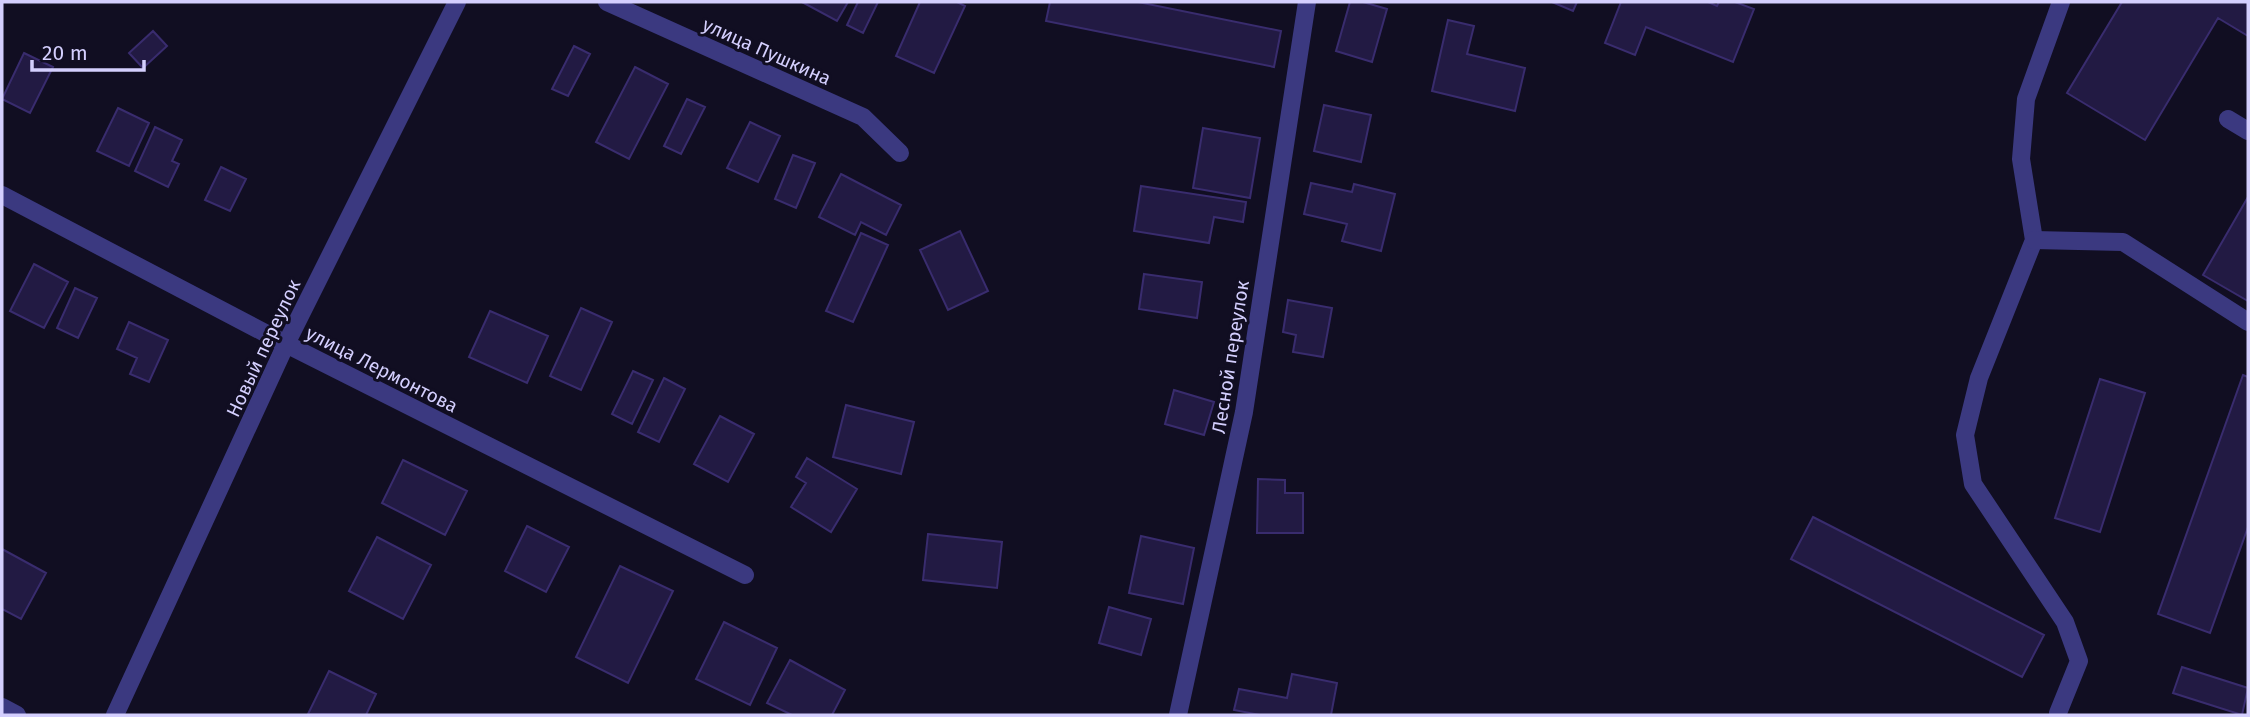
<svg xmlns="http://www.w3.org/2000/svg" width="2250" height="717" font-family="'Fira Sans',sans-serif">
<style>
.building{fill:#221a43;stroke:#392c6e;stroke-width:2}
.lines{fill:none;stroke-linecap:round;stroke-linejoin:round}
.service{stroke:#3b3980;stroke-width:18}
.minor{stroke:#3b3980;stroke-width:18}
.labels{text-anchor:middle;stroke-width:6;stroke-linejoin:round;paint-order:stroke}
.street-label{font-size:19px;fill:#d4cffe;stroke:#110e22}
</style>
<rect width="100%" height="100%" fill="#110e22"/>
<path class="building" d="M802 2H848L837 21Z
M858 2H878L863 33 847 25Z
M920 2H957L965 6 934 73 896 56Z
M1050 2H1138L1281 31 1274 67 1046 21Z
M1350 2H1363L1387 9 1372 62 1336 51Z
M1552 2H1577L1573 11Z
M1621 2H1708L1717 6 1719 2H1735L1754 9 1733 62 1646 27 1635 55 1605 43Z
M2122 2H2248V36L2218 18 2145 140 2067 93Z
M1448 20 1474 26 1467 54 1525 68 1515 111 1432 91Z
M153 31 167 46 143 68 129 53Z
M574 46 590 54 568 96 552 89Z
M24 53 53 67 30 113 2 99Z
M635 67 668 84 629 159 596 142Z
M687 99 705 107 681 154 664 146Z
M1324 105 1371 115 1361 162 1314 151Z
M118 108 149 123 129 166 97 151Z
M750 122 780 136 758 182 727 168Z
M155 127 182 140 172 161 179 164 168 187 135 171Z
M1203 128 1260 138 1250 198 1193 188Z
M793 155 815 163 796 208 775 199Z
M221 167 246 179 230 211 205 200Z
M841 174 901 205 886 235 861 222 855 235 819 217Z
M1311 183 1352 192 1354 184 1395 194 1381 251 1342 241 1347 224 1304 214Z
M1141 186 1246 202 1243 222 1214 217 1209 243 1134 231Z
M2248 197V301L2203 275Z
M960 231 988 291 948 310 920 250Z
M861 233 888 245 853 322 826 311Z
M34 264 68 282 44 328 10 311Z
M1144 274 1202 282 1197 318 1139 309Z
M75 288 97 298 78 338 57 328Z
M1288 300 1332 308 1323 357 1293 352 1296 335 1283 332Z
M581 308 612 322 581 390 550 376Z
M490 311 548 336 527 383 469 357Z
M129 322 168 340 149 382 130 374 137 358 117 349Z
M633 371 653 380 632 424 612 414Z
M2243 375 2248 377V527L2210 633 2158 614Z
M664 378 685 389 659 442 638 432Z
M2100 379 2145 393 2100 532 2055 518Z
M1174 390 1214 402 1204 435 1165 424Z
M846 405 914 422 901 474 833 457Z
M720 416 754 434 728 482 694 464Z
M807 458 857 489 831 532 791 507 806 483 796 477Z
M403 460 467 491 445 535 382 503Z
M1258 479 1285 480V493H1303V533H1257Z
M1813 517 2044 635 2022 677 1791 559Z
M527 526 569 547 546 592 505 571Z
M928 534 1002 542 997 588 923 580Z
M1141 536 1194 548 1183 604 1129 593Z
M377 537 431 565 403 619 349 591Z
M2 549 46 573 21 619 2 609Z
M620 566 673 591 628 683 576 657Z
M1109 607 1151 619 1141 655 1099 643Z
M724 622 777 648 750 705 696 679Z
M790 660 845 690 832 715H792L767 703Z
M2182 667 2248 688 2242 715 2173 693Z
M329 671 376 694 366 715 308 714Z
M1292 674 1337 683 1331 715H1260L1234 710 1239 689 1287 698Z"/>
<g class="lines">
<path class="service" d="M2228 119 2248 131
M2058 713 2079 661 2065 622 1973 484 1965 435 1979 378 2034 240 2021 159 2026 99 2061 2"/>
<path class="minor" d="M607 2 863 117 900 153
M2 195 286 344 745 575
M2034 240 2123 242 2248 322
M2 707 17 715
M115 715 286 344 457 2
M1178 715 1244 412 1307 2"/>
</g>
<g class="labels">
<g class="street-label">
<text transform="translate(767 51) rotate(24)" y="7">улица Пушкина</text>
<text transform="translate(263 348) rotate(-65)" y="7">Новый переулок</text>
<text transform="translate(1230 357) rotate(-81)" y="7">Лесной переулок</text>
<text transform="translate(382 369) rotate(27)" y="7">улица Лермонтова</text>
</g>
</g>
<rect width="2250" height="717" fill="none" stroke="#d4cffe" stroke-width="7"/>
<path d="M32 60v10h112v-10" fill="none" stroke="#d4cffe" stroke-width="3.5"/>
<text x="42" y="60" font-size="21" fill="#d4cffe" stroke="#110e22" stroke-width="5" paint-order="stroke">20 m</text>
</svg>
